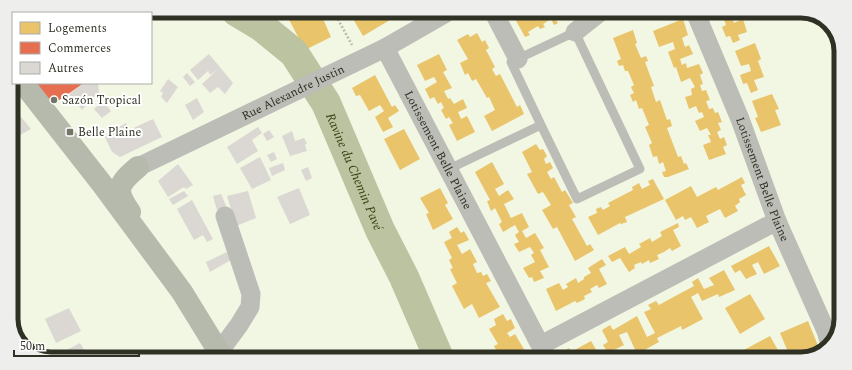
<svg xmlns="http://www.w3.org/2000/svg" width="852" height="370" font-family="Spectral,serif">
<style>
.homes{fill:#e9c46a}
.shops{fill:#e76f51}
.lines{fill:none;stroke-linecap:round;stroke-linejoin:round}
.river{stroke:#bcc3a1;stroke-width:30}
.building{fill:#dbd7d2}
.path{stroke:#b7bab1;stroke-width:2.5;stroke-dasharray:2 2;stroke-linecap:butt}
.lane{stroke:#bcbdb6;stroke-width:9}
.street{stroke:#bcbdb6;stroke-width:19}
.highway{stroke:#b6baad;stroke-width:22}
.poi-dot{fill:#737667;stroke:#fff;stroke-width:1.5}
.labels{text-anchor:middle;stroke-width:4;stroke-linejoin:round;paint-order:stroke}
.street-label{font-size:12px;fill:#2e3124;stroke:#fff}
.poi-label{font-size:12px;fill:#2e3124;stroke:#fff;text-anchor:start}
.water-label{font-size:13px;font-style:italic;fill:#373e0e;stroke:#fff}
.rim{fill:none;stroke:#2e3124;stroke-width:5}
</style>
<rect width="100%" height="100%" fill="#f2f7e3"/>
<path class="homes" d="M285 12H320L331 37 305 50Z
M349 12H387L390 20 363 36Z
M521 13H568L571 17 566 19 565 16 556 20 558 23 554 25 551 19 543 24 545 27 540 29 538 26 528 32 530 35 525 37 514 17Z
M722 14H741L732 17 734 23 743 19 747 32 738 35 740 40 733 43 730 36 726 37 722 27 726 25Z
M683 19 688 35 682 38 685 47 689 45 693 54 680 59 682 65 686 63 687 68 699 64 703 73 700 75 703 84 700 85 702 91 706 90 710 100 706 101 709 109 713 108 715 113 718 112 722 122 718 123 721 130 717 132 720 139 724 137 727 145 723 147 726 154 709 160 703 145 711 142 708 135H711L707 128 700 131 695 121 704 117 702 112 699 113 696 106 689 109 685 97 692 95 691 89 695 87 690 78 681 82 676 67 674 68 668 52 675 49 673 42 659 47 653 31Z
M633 30 637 43 635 44 641 58 646 56 648 61 645 62 654 86 651 87 656 102 660 100 667 120 670 119 672 126 667 128 678 157 681 156 684 164 686 163 689 169 668 177H664L662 172 666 171 663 162 659 164 657 156 653 157 649 145 652 143 645 127 649 125 642 108 639 109 636 100 633 102 630 95 634 93 631 87 634 85 628 71H625L623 65 619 66 617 61 621 59 613 38Z
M477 33 482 42 485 40 489 48 486 50 495 67 492 69 496 76 500 74 517 107 520 105 524 114 492 131 484 116 495 110 489 97 487 98 476 79 472 81 468 73 465 75 460 63 468 59 457 40 468 34 470 37Z
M755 43 761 59 758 61 764 77 754 80 758 90 751 93 747 83 743 84 740 75 751 71 749 64 741 66 735 51Z
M439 54 447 70 443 72 452 88 444 91 448 99 450 98 454 104 463 99 467 108 458 112 461 119 467 116 475 132 457 141 449 125 453 123 449 117 446 119 441 110 444 108 441 102 438 104 434 97 430 99 425 89 437 82 434 77 425 81 417 65Z
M375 75 392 107 395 105 399 111 388 118 393 127 383 132 375 117 384 111 380 105 369 111 360 95 356 96 352 88Z
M772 94 779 109 775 110 781 125 761 132 755 118 758 117 752 101Z
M404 129 420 159 400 170 384 139Z
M536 144 540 150 543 149 547 156 544 159 546 164 550 162 553 168 547 172 551 179 554 177 562 192 565 190 573 203 569 205 576 217 572 219 587 246 590 244 594 250 575 261 557 227 553 229 542 210 551 205 543 192 538 194 527 174 532 172 522 152Z
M492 162 504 184 495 189 499 196 508 190 514 199 504 204 511 218 522 213 529 227 522 231 526 238 535 233 544 248 540 250 549 267 540 271 544 278 534 282 532 277 529 278 523 268 535 262 531 255 534 253 530 247 519 252 514 244 519 242 515 235 519 232 515 225 503 232 499 224 502 222 495 208 491 211 487 201 490 200 475 172Z
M742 177 745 183 741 185 746 195 739 199 740 202 735 206 738 211 725 218 720 209 706 216 709 222 697 228 691 217 685 220 683 216 676 220 665 200 691 186 697 197 716 187 718 190Z
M653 179 664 199 625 217 627 222 621 224 620 223 598 235 588 217 597 213 596 209 601 207 603 210 610 206 608 203 633 190 632 187 639 183 642 189 650 185 648 181Z
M440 188 448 203 445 205 453 219 433 230 426 214 429 213 420 198Z
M678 223 679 227 673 230 681 246 672 251 670 248 664 252 657 255 659 259 650 263 649 260 642 264 641 262 634 265 635 268 629 272 620 258 612 262 608 256 625 247 629 254 641 247 639 244 650 238 652 242 662 236 660 232Z
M457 227 461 233 464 231 469 240 457 245 462 254 470 249 477 262 473 264 477 273 481 272 483 276 487 274 491 281 486 283 500 307 479 318 472 304 464 309 452 286 457 283 450 269 453 268 449 260 452 258 444 242 452 238 449 232Z
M769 246 780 266 764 274 758 262 752 265 757 274 746 279 740 270 735 273 731 266Z
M602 259 606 265 599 269 607 284 599 288 597 285 590 289 592 292 584 296 585 299 577 303 575 301 556 311 546 289 559 283 563 290 568 287 566 284 576 278 578 283 584 279V277L591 273 588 268Z
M724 270 735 290 719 297 718 294 702 301 698 293 691 297 703 319 682 330 681 326 657 338 659 342 637 354 627 332 619 335 624 345 608 353 603 345 608 342 602 330 610 325 613 330 637 316 647 337 655 333 644 312 651 309 648 305 656 301 659 305 666 301 694 286 692 282 698 278 704 289 714 285 709 278Z
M750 294 765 319 740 334 725 308Z
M503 314 507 321 511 319 515 328 507 333 510 337 515 334 525 351 513 358H500L494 346 498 344 489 329 496 325 494 319Z
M808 321 821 353 801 359H791L780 333Z
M770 336 783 359H744L740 352Z
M591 341 601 358H563L560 353 569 348 571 352Z"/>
<path class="shops" d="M36 83H84L52 105Z"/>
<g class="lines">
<path class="river" id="s1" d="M237 12 262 27 294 53 326 103 380 230 404 277 439 358"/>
</g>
<path class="building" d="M209 54 233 83 225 94 218 87 210 93 202 84 218 69 210 75 208 71 198 80 190 70Z
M187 73 195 82 190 86 183 77Z
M168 79 178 87 167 103 161 97 163 93 160 91Z
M84 83H98L99 92 82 110 69 94Z
M197 98 204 112 193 120 185 105Z
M103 101 111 111 102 118 94 109Z
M11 105 31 129 11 140Z
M153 119 162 137 120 157 112 152 104 135 126 123 129 130Z
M258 127 262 133 252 140 258 151 237 164 227 147Z
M269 130 274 137 267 141 263 134Z
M292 131 295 141 304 138 307 143 305 145 307 151 290 156 282 136Z
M274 152 277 159 271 162 267 155Z
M260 157 271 180 252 189 240 168Z
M283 163 285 170 272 176 269 168Z
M178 164 193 185 186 189 184 187 168 197 158 181Z
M308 167 312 178 306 181 301 170Z
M299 188 310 215 290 224 277 197Z
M184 191 188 196 173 205 169 199Z
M248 191 256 218 236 226 227 196Z
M221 194 227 208 217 210 213 196Z
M192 200 213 239 207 242 203 235 194 240 177 209Z
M227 252 231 260 210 272 206 262Z
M69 308 81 331 56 343 45 319Z
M80 343 88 356H60L59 354Z"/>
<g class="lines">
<path class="path" d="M334 12 352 45"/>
<path class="lane" d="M449 169 541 125 511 62 575 32 640 169 577 199 541 125"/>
<g class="street">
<path d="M494 13 518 59"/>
<path id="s2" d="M696 14 740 119 777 221 826 331 830 344"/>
<path d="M575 32 599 13"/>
<path id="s3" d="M385 48 547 358"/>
<path id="s4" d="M138 167 385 48 446 13"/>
<path d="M541 345 777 221"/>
<path d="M219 352 239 325 250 307 251 294 225 216"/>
<path d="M32 353 38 356"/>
</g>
<path class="highway" d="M11 68 13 70
M23 83 102 184 182 292 222 357
M130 212C114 190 118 184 138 167"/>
</g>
<g class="poi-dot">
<circle cx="54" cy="100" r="4"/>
<rect x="66" y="128" width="8" height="8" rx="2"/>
</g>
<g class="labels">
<g class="street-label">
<text dy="4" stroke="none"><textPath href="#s4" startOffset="172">Rue Alexandre Justin</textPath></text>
<text dy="4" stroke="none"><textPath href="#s3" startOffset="115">Lotissement Belle Plaine</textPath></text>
<text dy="4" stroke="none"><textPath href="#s2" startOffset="178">Lotissement Belle Plaine</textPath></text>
</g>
<g class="poi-label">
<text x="62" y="104">Sazón Tropical</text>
<text x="78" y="136">Belle Plaine</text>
</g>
<g class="water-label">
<text dy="5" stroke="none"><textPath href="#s1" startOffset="204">Ravine du Chemin Pavé</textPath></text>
</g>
</g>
<path d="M0 0H852V370H0ZM51 18H801A33 33 0 0 1 834 51V319A33 33 0 0 1 801 352H51A33 33 0 0 1 18 319V51A33 33 0 0 1 51 18Z" fill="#eeefed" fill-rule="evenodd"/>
<path class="rim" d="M51 18H801A33 33 0 0 1 834 51V319A33 33 0 0 1 801 352H51A33 33 0 0 1 18 319V51A33 33 0 0 1 51 18Z"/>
<rect x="12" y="12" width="140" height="72" fill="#ffffff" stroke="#abada7"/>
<rect x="20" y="22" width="20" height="12" fill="#e9c46a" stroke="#abada7"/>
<text x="48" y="32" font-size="12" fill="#2e3124">Logements</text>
<rect x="20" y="42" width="20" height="12" fill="#e76f51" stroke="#abada7"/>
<text x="48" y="52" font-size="12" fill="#2e3124">Commerces</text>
<rect x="20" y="62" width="20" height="12" fill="#dbd7d2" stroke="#abada7"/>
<text x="48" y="72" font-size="12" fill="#2e3124">Autres</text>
<path d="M14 350v6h125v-6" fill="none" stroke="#2e3124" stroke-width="2"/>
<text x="20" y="350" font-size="12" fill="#2e3124" stroke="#ffffff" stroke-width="3" paint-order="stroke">50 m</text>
</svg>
